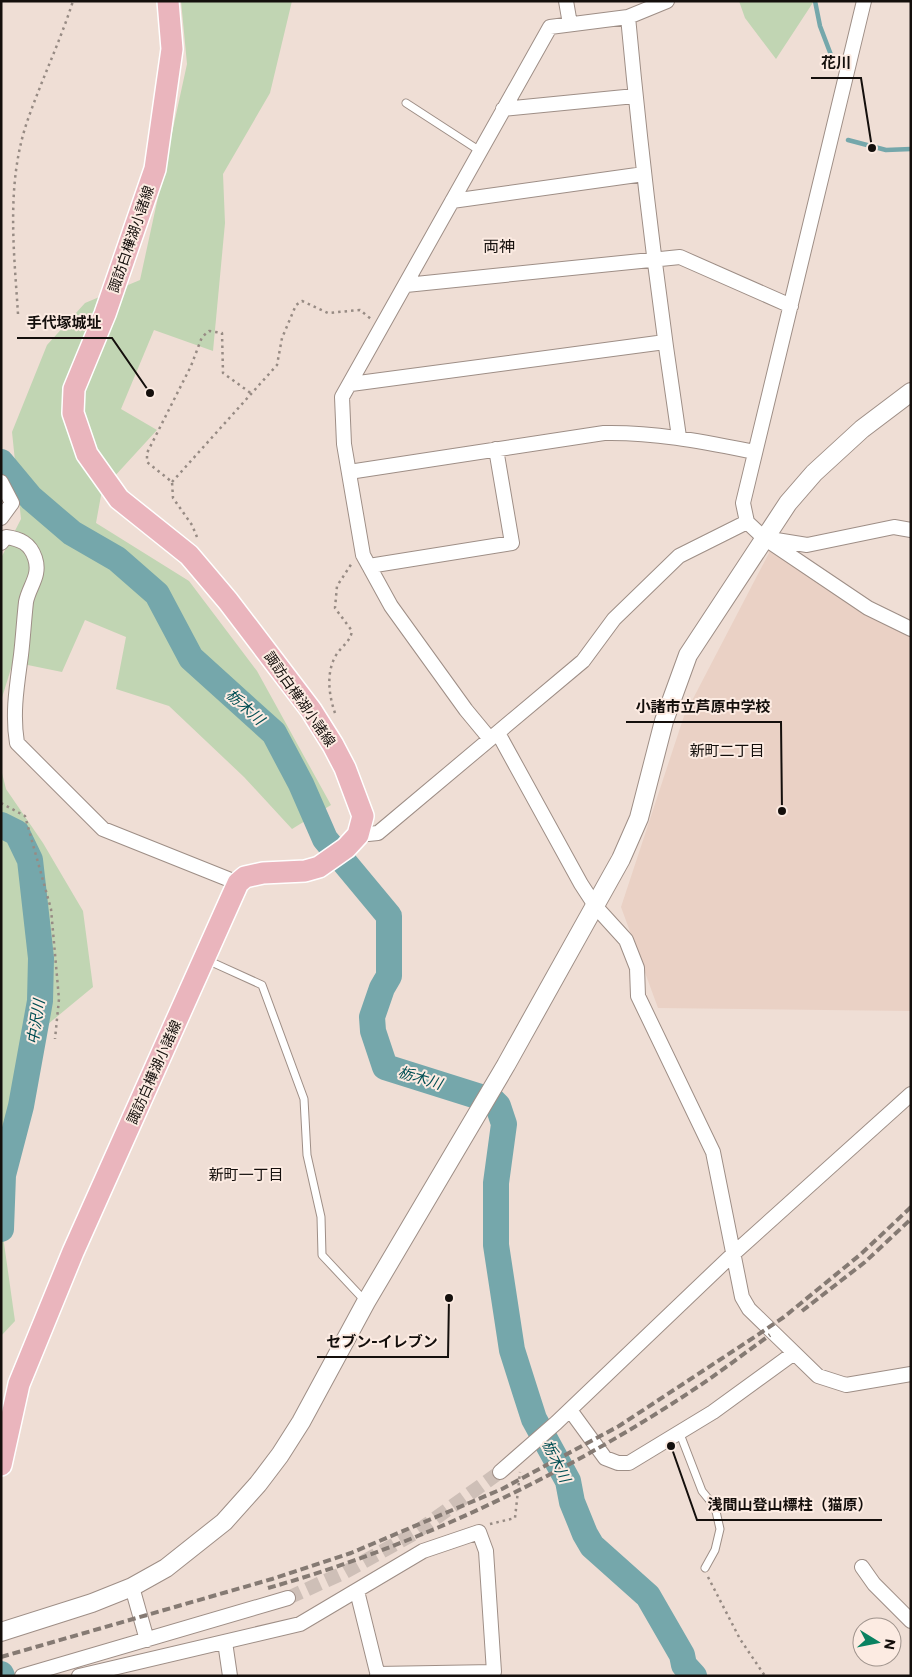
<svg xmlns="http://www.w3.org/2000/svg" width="912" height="1677" font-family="Commissioner,'Noto Sans JP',sans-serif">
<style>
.built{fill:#ead1c5}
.green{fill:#c1d5b3}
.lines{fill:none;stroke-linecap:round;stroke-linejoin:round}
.stream{stroke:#75a7ab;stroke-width:4.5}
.river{stroke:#75a7ab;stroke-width:26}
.minor-tunnel{stroke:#cebfb7;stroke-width:14;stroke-dasharray:14 7;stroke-linecap:butt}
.service-casing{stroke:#9e8e86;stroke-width:9}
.minor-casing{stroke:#9e8e86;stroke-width:16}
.tertiary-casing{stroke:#9e8e86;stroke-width:20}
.primary-casing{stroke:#fff;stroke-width:24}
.path{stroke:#978b84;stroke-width:2.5;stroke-dasharray:2.5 4;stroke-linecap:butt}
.service{stroke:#fff;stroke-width:7}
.minor{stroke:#fff;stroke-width:14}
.tertiary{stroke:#fff;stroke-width:18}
.primary{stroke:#eab5bd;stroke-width:21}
.rail{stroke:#857a73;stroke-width:4;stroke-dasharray:8 4;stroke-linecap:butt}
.labels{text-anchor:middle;stroke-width:4;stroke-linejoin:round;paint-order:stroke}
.street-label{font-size:14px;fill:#140f0c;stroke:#fcebe2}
.water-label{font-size:15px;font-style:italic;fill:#004f54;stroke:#fcebe2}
.neighbourhood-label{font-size:15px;fill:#140f0c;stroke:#fcebe2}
.quarter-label{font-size:16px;fill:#140f0c;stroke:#fcebe2}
.leader{fill:none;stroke:#140f0c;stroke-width:2}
.callout-dot{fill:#140f0c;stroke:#fcebe2;stroke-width:2}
.callout-label{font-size:15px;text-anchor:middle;font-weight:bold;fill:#140f0c;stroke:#fcebe2;stroke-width:4;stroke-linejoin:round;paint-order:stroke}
</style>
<rect width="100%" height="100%" fill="#efded5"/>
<path class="built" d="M764 538 911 629V1011L658 1008 621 907 684 716 769 553Z"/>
<path class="green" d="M181 1H292L270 93 223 174 225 223 213 351 154 330 121 409 157 430 102 490 96 523 189 581 257 671 331 805 292 829 244 777 169 706 116 689 126 637 85 620 62 672 13 662 1 701V558L21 519 12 432 47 345 85 303 140 280 187 64Z
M739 1H814L776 59 745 18Z
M1 769 6 789 43 843 83 911 93 987 25 1043 1 1139Z
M1 1222 15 1321 1 1336Z"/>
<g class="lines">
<path class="stream" d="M815 1 820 26 831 55
M848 140 886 150 911 149"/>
<path class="river" d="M1 462 31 498 72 533 117 559 157 594 191 658 274 733 301 784 325 839 389 916V976L382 988 372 1017 373 1031 385 1067 493 1101 498 1106 504 1124 496 1183V1245L512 1350 525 1391 534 1419 568 1481 572 1502 585 1534 592 1546 648 1596 682 1655 684 1665 694 1676
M1 825 17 833 30 860 41 958 40 1001 21 1106 3 1175 1 1229
M1 1674 2 1676"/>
<path class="minor-tunnel" d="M288 1598 345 1572 415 1533 500 1472"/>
<g class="service-casing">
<path id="service" d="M406 103 480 151
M207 960 262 985 304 1099 307 1155 321 1217 322 1255 366 1302
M680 1434 702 1491 715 1507 720 1529 715 1550 705 1568"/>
</g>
<g class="minor-casing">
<path id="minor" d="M566 1 570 24
M864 1 743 503 747 522 764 538 868 608 911 629
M628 17C641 157 658 297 679 437
M503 109 635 96
M452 201 644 174
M406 285 680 257 791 306
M351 384 665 342
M349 472 604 433C656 432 704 442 755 452
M1 482 12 503 1 518
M770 539 807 545 894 527 911 530
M1 543 6 537C20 539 30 543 35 558 41 576 29 586 26 602 24 620 23 638 21 655 17 685 12 713 17 743L103 829 238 883
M369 566 512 543 496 449
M498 733 581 884 596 907 626 940 637 968 638 996 713 1152 742 1297 749 1309 818 1376 846 1385 911 1374
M490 739 466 710 391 606 363 555 344 444 342 397 550 27 628 17 667 1
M358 835 378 833 583 661 614 619 679 556 747 522
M570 1410 605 1458 618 1463H629L713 1412 794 1353
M500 1472 556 1423 732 1255 911 1094
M862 1567 874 1584 911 1621
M132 1587 147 1640
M357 1591 378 1676
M225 1642 230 1676
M22 1676 288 1598
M79 1676 300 1624 423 1551 479 1532 486 1551 494 1672 377 1674"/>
</g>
<g class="tertiary-casing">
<path id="tertiary" d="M1 1632 92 1603 132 1587 166 1568 224 1522 258 1484 280 1455 301 1422 366 1302 506 1065 621 859 639 818 664 721 688 655 788 503 814 473 862 429 911 392"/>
</g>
<g class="primary-casing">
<path id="primary" d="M1 1465 19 1384 73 1252 238 883 245 877 263 873 305 871 319 867 346 848 358 835 363 816 345 768 333 745 311 710 228 601 189 555 119 499 87 454 73 413 74 389 105 314 155 169 172 49 168 1"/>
</g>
<path class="path" d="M18 314C14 251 6 184 27 122 41 81 60 42 73 1
M172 482 277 365 282 338 296 305 302 301 328 313 360 310 371 319
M197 537 192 525 173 498 172 482 147 462V453L191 366 202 337 209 331 222 333 223 373 252 394
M335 713C329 696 326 674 335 657 340 647 350 643 352 631L335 608 337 586 352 563
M1 803 25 816 51 909 59 999 55 1039
M490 1524 515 1518 520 1472
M708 1577 740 1639 765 1676"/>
<use href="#service" class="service"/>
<use href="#minor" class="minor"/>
<use href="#tertiary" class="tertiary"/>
<use href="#primary" class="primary"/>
<path class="rail" d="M802 1311 865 1262 911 1219
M268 1588C417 1546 571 1472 699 1386 723 1370 746 1352 770 1335
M1 1657 272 1579 351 1553 502 1489 619 1426 756 1336 784 1317 861 1254 911 1207"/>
</g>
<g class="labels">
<g class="street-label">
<text transform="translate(131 239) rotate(-71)" y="5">諏訪白樺湖小諸線</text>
<text transform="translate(300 699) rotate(55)" y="5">諏訪白樺湖小諸線</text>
<text transform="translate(154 1072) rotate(-66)" y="5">諏訪白樺湖小諸線</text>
</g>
<g class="water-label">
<text transform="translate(245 707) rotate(42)" y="5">栃木川</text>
<text transform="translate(36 1022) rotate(-81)" y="5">中沢川</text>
<text transform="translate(420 1078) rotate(17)" y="5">栃木川</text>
<text transform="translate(556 1461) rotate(64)" y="5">栃木川</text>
</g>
<g class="neighbourhood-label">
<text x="727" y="756">新町二丁目</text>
<text x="246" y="1180">新町一丁目</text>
</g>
<g class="quarter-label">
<text x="499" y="252">両神</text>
</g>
</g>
<path class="leader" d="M872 148L861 78H811M150 393L112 338H17M782 811L781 722H626M449 1298L448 1357H317M671 1446L697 1520H882"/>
<g class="callout-dot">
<circle cx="872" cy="148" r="5"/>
<circle cx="150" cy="393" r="5"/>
<circle cx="782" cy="811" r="5"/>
<circle cx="449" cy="1298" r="5"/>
<circle cx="671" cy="1446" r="5"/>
</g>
<g class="callout-label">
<text x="836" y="68">花川</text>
<text x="64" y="328">手代塚城址</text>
<text x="703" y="712">小諸市立芦原中学校</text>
<text x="382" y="1347">セブン-イレブン</text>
<text x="790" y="1510">浅間山登山標柱（猫原）</text>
</g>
<rect width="912" height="1677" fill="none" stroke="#140f0c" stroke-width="5"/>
<g transform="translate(877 1642) rotate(100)"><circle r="24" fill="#fcebe2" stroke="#9f938c"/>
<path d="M0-4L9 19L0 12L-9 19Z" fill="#098261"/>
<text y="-8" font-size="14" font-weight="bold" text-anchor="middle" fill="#140f0c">N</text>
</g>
</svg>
